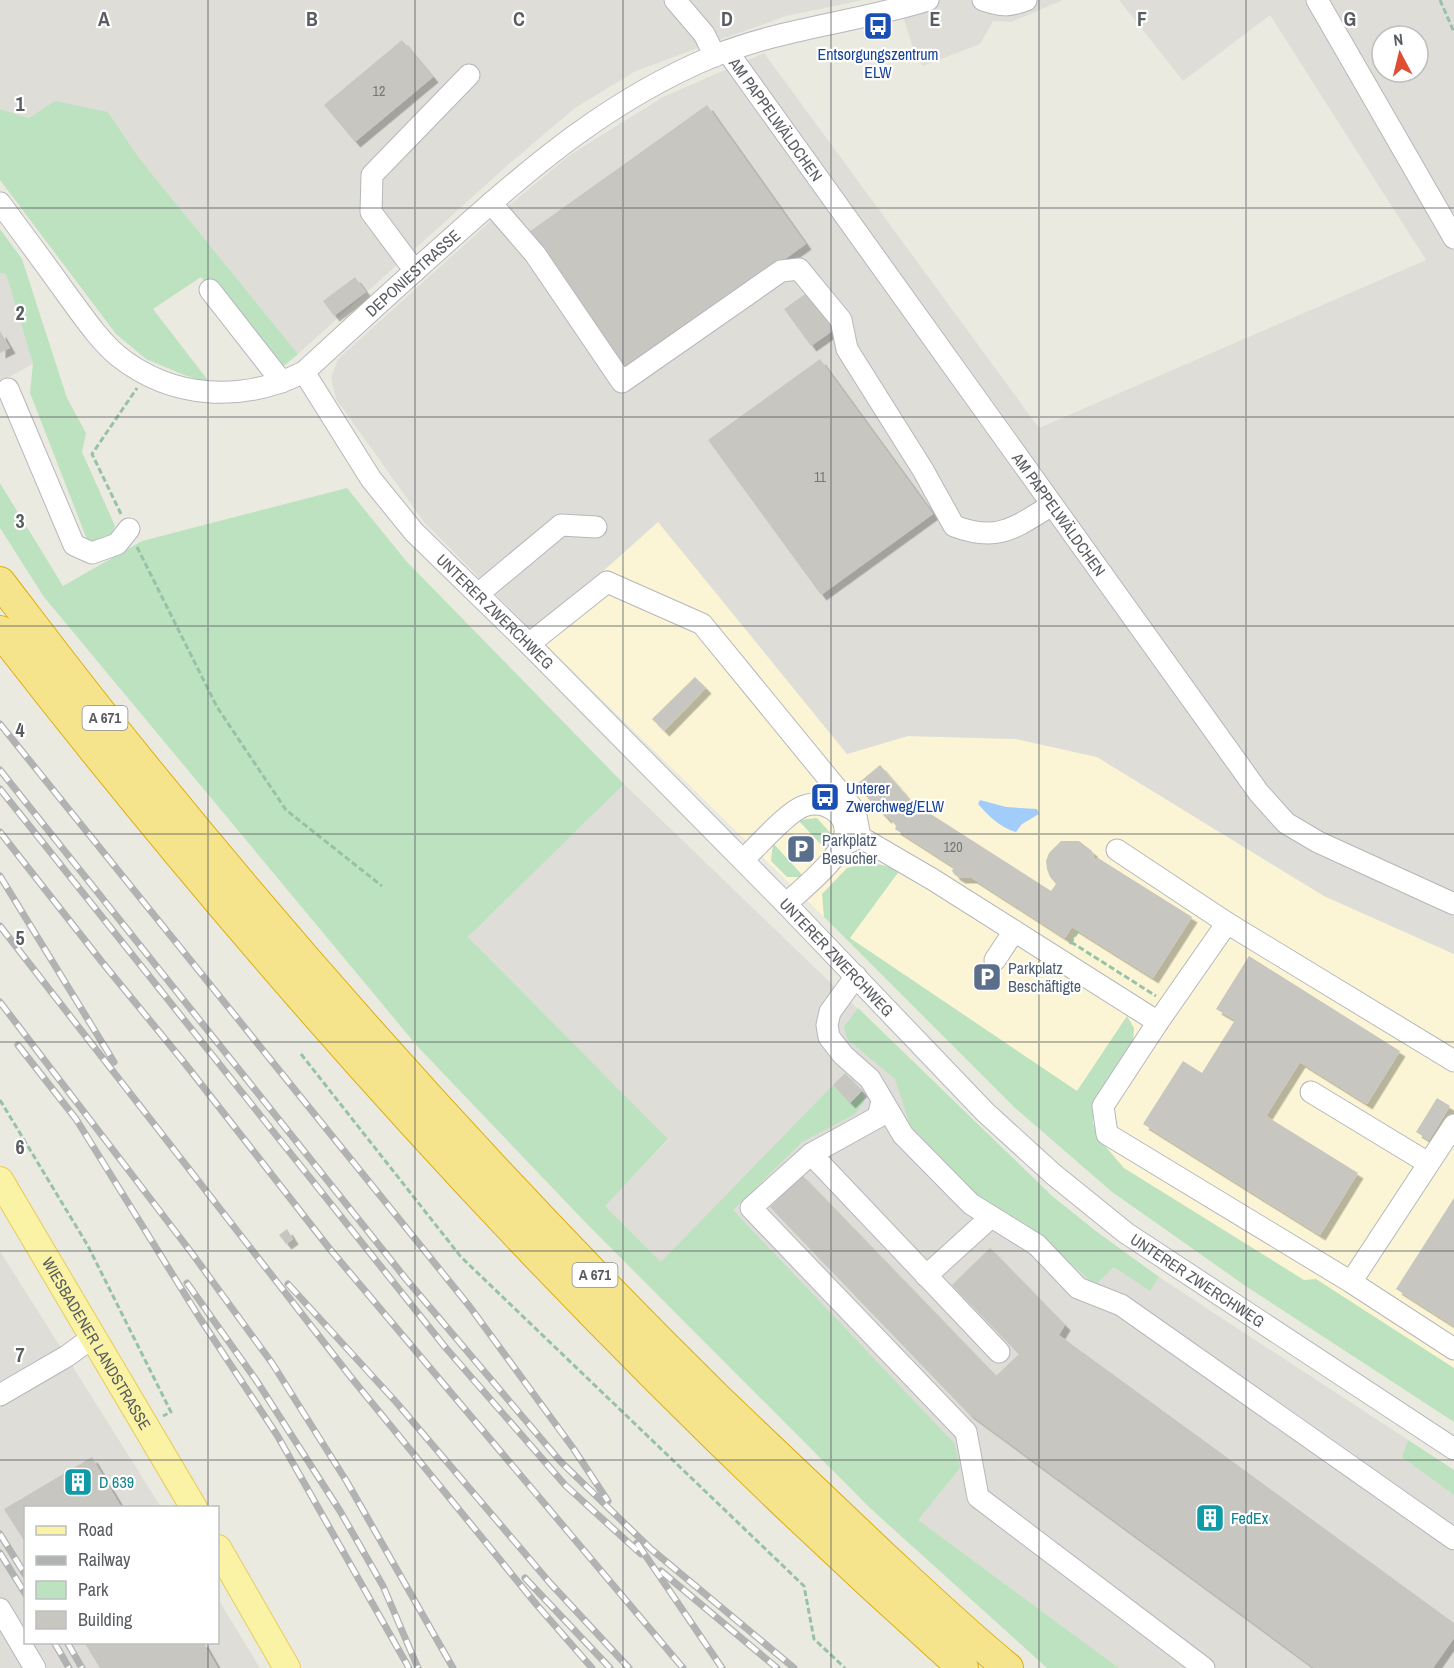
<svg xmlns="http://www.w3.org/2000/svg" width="1454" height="1668" font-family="'Archivo Narrow',sans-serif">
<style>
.commercial{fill:#fbf5d5}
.industrial{fill:#dfddd8;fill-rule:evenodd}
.green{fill:#bde2c0}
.water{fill:#a2ccfa}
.building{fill:#c8c6c0;filter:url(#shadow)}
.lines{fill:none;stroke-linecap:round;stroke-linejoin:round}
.minor-casing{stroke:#b6b7bc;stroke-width:23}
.major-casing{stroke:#e8cc5c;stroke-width:28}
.highway-casing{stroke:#deae0d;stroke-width:32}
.path{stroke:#97c2a7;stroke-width:3;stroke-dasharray:6 3;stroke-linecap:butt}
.minor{stroke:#fff;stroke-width:21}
.major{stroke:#faf3a6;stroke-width:26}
.highway{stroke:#f6e48c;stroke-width:30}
.rail-casing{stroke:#b1b2b2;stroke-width:7}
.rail{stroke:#fff;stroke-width:4.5;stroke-dasharray:14;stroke-linecap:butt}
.grid{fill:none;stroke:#595c60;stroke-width:1.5;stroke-opacity:0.55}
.labels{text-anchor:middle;stroke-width:4.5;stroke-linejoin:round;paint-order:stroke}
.number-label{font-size:14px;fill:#757678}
.shield{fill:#fff;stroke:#8b8d90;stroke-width:1.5}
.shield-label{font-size:15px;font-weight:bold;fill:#595c60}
.transit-label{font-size:16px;fill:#164399;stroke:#fff}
.street-label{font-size:16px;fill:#595c60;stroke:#fff}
.service-label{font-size:16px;fill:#4e5e75;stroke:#fff;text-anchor:start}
.culture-label{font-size:16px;fill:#0d838f;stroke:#fff;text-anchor:start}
.grid-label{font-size:20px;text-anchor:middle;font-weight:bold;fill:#595c60;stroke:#fff;stroke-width:4.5;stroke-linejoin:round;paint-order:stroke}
</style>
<defs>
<filter id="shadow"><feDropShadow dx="5.5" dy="5.5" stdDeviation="0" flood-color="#0004"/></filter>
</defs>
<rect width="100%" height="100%" fill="#ebeae0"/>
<path class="commercial" d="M658 521 847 754 908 736 1016 739 1097 757 1324 896 1454 954V1422L1247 1287 1112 1192 1014 1107 824 917 534 633Z"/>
<path class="industrial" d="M0 0H863L786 16 700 47 634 72 575 108 509 164 298 354 139 158 108 112 29 118 0 109Z
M898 0H1063L1011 22 993 21 980 44 923 66 912 45Z
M1119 0H1454V954L1324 896 1097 757 1016 739 908 736 847 754 658 522 534 633 424 522 336 399 331 378 338 359 495 217 570 155 663 97 764 53 1039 428 1426 260 1270 15 1183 81ZM1382 36H1418V72H1382Z
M0 273 6 274 33 364 0 382Z
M624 784 1052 1196 1097 1232 1159 1277 1454 1470V1668H1119L917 1520 604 1206 668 1140 468 937Z
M0 1251 161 1507 26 1508V1642H218V1599L260 1668H0Z"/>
<path class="green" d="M55 101 108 112 139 158 298 354 279 370 201 277 153 309 210 383 184 375 146 359 116 334 0 180V109L29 118Z
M0 229 22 259 67 398 86 433 82 452 115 526 107 542H88L30 393 33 364 6 274 0 273Z
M0 483 63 586 142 541 347 488 407 562 624 784 468 937 668 1139 605 1206 661 1262 833 1085 850 1103 862 1091 864 1102 855 1114 802 1142 733 1210 955 1444 960 1468 918 1520 1119 1668H1047L870 1508 587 1224 418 1047 44 597 0 528Z
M817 818 833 836 830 854 798 820Z
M773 843 804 877H787L771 861Z
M871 862 900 870 850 938 1077 1091 1127 1016 1134 1028 1133 1043 1093 1109V1123L1100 1140 1124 1168 1304 1280 1316 1279 1454 1368V1422L1247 1287 1112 1192 1014 1107 824 917 822 894 847 868Z
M858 1008 1052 1196 1097 1232 1159 1277 1150 1291 1114 1267 1095 1285 1043 1239 979 1197 910 1125 895 1079 847 1039 844 1027Z
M1408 1440 1454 1470V1495L1402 1457Z"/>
<path class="water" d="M980 800 1006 807 1037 809 1039 814 1022 824 1016 832C999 827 990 817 978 804Z"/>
<path class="building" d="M402 40 433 77 355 142 324 105Z
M707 105 806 244 628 371 529 232Z
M355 277 366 292 334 316 323 301Z
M811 290 838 327 811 346 784 309Z
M0 331 10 348 0 353Z
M820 359 933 514 821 595 708 440Z
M695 677 706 688 664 731 652 719Z
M880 765 912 802 1051 891 1056 884 1050 877 1047 869 1046 861 1049 853 1061 841H1079L1092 851 1095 860 1098 858 1192 917 1153 978 1072 927 1065 938 972 878H960L955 875 952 871 954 867 895 829 896 826 888 816 886 818 856 785Z
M1249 956 1400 1051 1367 1104 1300 1062 1266 1116 1358 1173 1320 1235 1143 1124 1183 1061 1202 1073 1235 1020 1216 1009Z
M845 1073 862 1091 850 1103 833 1085Z
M1437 1098 1450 1106 1429 1140 1416 1132Z
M802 1175 996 1376 1019 1354 952 1285 990 1248 1065 1325 1059 1335 1454 1623V1638L1433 1668H1314L968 1413 770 1207Z
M1454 1198V1326L1396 1289Z
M287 1229 293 1239 286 1244 279 1235Z
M92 1457 122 1508H26V1544L4 1509Z
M84 1642H203L218 1668H100Z"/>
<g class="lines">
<g class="minor-casing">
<g id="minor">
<path d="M675 0 704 34 715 56"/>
<path d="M983 0C1002 6 1008 7 1026 0"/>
<path d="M1317 0 1454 238"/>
<path id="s1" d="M727 51 1259 793 1286 823 1318 842 1454 904"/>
<path id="s2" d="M0 203C23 234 46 265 68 296 83 316 98 339 118 356 172 399 242 403 304 372 354 326 404 280 455 235 535 163 613 98 714 56 783 28 858 22 928 0"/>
<path d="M491 203 535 254 622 382 781 271 799 269 841 320 847 349 923 470 954 526C999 543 1015 527 1052 505"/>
<path d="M415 271 371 212 372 175 469 75"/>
<path d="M210 290 282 382"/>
<path id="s3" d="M304 372 371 479 414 532 529 644 786 904 985 1112 1053 1174 1126 1233 1454 1449"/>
<path d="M8 389 74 545 92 553 117 544 129 529"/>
<path d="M478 594 561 525 596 527"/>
<path d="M529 644 607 582 702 624 855 811 860 837 843 845"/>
<path d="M860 837 932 879 1158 1022"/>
<path d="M1117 850 1227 923"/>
<path d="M743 860C757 847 788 811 804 806 815 802 826 804 835 811 870 840 805 885 786 904"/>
<path d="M995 960 1014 931"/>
<path d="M856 976 830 1012 827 1025 829 1037 843 1055 870 1079 903 1135 971 1204 1037 1245 1078 1288 1121 1305 1454 1539"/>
<path d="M1454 1061 1227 923 1158 1022 1103 1106 1107 1134 1351 1282 1454 1349"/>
<path d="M1311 1092 1428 1163"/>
<path d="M882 1101 878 1117 811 1154 751 1208 966 1432 978 1497 1204 1668"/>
<path d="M811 1154 999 1352"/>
<path d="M926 1276 991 1217"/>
<path d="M1351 1282 1454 1125"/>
<path d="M0 1395 67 1356 93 1337"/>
<path d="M0 1609 35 1668"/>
</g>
</g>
<g class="major-casing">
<g id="major">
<path id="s4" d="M0 1180 194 1508"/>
<path d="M218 1548 287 1668"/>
</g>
</g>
<g class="highway-casing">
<path id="highway" d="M0 582C36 629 72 677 110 724 299 960 502 1186 718 1399 772 1451 826 1502 880 1553 922 1592 964 1632 1008 1668
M0 631C290 1005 610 1353 963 1668"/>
</g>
<path class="path" d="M1440 0 1454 32
M121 514 92 454 137 388
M137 547 217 707 286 810 382 886
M1071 942 1156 996
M1070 944 1078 931
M301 1054 461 1257 804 1586 814 1639 845 1668
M0 1100 88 1246 171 1412 163 1416"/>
<use href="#minor" class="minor"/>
<use href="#major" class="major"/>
<use href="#highway" class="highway"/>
<g class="rail-casing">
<path id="rail" d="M0 724 470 1307 573 1448 608 1501
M0 770 406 1279 560 1461 651 1549 794 1668
M0 789 445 1347 565 1485 641 1554
M0 832 102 962 183 1061 329 1248 683 1668
M0 876 114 1062
M0 926 350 1376 536 1604 592 1668
M0 1002 191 1252 272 1363 347 1482 453 1668
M18 1045 76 1119 199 1317 277 1435 409 1668
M187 1283 256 1380 340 1511 383 1586 418 1668
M288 1284 396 1402 550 1583 629 1668
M0 1534 26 1576
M637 1543 722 1668
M0 1553 26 1595
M661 1571 777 1668
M525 1578 610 1668
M54 1642 69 1668
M67 1642 82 1668"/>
</g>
<use href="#rail" class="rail"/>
</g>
<path class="grid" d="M208 0V1508M415 0V1668M623 0V1668M831 0V1668M1039 0V1668M1246 0V1668M0 208H1454M0 417H1454M0 626H1454M0 834H1454M0 1042H1454M0 1251H1454M0 1460H1454M208 1642V1668"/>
<defs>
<g id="bus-square" transform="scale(1.5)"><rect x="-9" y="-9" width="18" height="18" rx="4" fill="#1a4fb4" stroke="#fff"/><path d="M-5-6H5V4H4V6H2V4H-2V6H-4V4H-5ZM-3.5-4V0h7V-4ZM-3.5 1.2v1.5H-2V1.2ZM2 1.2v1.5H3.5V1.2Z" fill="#fff"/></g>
<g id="parking-square" transform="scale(1.5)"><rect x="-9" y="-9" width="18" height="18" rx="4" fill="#5c6f8a" stroke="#fff"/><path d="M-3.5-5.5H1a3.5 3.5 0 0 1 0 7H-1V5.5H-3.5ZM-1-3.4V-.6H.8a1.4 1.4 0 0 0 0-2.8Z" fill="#fff"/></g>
<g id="building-square" transform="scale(1.5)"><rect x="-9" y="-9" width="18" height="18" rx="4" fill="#0f9aa8" stroke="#fff"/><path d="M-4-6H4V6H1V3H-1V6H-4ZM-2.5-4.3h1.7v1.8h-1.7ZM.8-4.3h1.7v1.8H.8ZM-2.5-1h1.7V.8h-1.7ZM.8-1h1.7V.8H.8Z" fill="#fff"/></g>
</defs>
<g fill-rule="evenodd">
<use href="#bus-square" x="878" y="26"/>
<use href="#bus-square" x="825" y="797"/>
<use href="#parking-square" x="801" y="849"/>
<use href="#parking-square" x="987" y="977"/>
<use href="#building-square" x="78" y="1482"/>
<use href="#building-square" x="1210" y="1518"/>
</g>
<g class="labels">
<g class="number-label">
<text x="379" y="96">12</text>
<text x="820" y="482">11</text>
<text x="953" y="852">120</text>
</g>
<g class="shield">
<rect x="82.5" y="706" width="45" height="24" rx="4.5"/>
<rect x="572.5" y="1263" width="45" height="24" rx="4.5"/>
</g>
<g class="shield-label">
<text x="105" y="723">A 671</text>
<text x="595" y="1280">A 671</text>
</g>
<g class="transit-label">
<text x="878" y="60">Entsorgungszentrum<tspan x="878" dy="18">ELW</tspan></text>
<text x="846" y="794" text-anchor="start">Unterer<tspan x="846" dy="18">Zwerchweg/ELW</tspan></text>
</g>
<g class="street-label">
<text dy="6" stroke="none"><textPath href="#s1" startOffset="84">AM PAPPELWÄLDCHEN</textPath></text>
<text dy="6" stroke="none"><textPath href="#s2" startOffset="538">DEPONIESTRASSE</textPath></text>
<text dy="6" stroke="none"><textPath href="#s1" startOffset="570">AM PAPPELWÄLDCHEN</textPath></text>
<text dy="6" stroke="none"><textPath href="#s3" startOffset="308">UNTERER ZWERCHWEG</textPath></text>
<text dy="6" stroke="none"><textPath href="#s3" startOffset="794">UNTERER ZWERCHWEG</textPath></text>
<text dy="6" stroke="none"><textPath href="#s3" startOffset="1280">UNTERER ZWERCHWEG</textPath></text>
<text dy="6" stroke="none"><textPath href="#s4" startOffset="190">WIESBADENER LANDSTRASSE</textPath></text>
</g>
<g class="service-label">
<text x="822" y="846">Parkplatz<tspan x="822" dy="18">Besucher</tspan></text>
<text x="1008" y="974">Parkplatz<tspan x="1008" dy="18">Beschäftigte</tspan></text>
</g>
<g class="culture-label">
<text x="99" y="1488">D 639</text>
<text x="1231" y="1524">FedEx</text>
</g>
</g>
<g class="grid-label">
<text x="104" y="26">A</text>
<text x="312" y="26">B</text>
<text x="519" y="26">C</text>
<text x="727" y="26">D</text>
<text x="935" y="26">E</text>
<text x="1142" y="26">F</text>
<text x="1350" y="26">G</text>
<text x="20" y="111">1</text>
<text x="20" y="320">2</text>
<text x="20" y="528">3</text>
<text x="20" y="737">4</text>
<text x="20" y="945">5</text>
<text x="20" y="1154">6</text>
<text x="20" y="1362">7</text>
</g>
<rect x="24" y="1506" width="195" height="138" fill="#ffffff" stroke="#bdbebf" stroke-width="1.5"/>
<rect x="36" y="1526" width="30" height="9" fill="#faf3a6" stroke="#bdbebf" stroke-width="1.5"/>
<text x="78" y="1536" font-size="18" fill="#595c60">Road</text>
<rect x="36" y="1556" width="30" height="9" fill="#b1b2b2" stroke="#bdbebf" stroke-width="1.5"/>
<text x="78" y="1566" font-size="18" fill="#595c60">Railway</text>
<rect x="36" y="1581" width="30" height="18" fill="#bde2c0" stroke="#bdbebf" stroke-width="1.5"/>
<text x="78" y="1596" font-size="18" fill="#595c60">Park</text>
<rect x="36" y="1611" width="30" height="18" fill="#c8c6c0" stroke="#bdbebf" stroke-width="1.5"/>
<text x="78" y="1626" font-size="18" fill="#595c60">Building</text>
<g transform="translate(1400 54) rotate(353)"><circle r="28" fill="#ffffff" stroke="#bdbebf" stroke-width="1.5"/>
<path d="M0-4.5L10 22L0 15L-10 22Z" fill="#de4e33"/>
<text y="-9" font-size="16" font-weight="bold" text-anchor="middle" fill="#595c60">N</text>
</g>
</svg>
